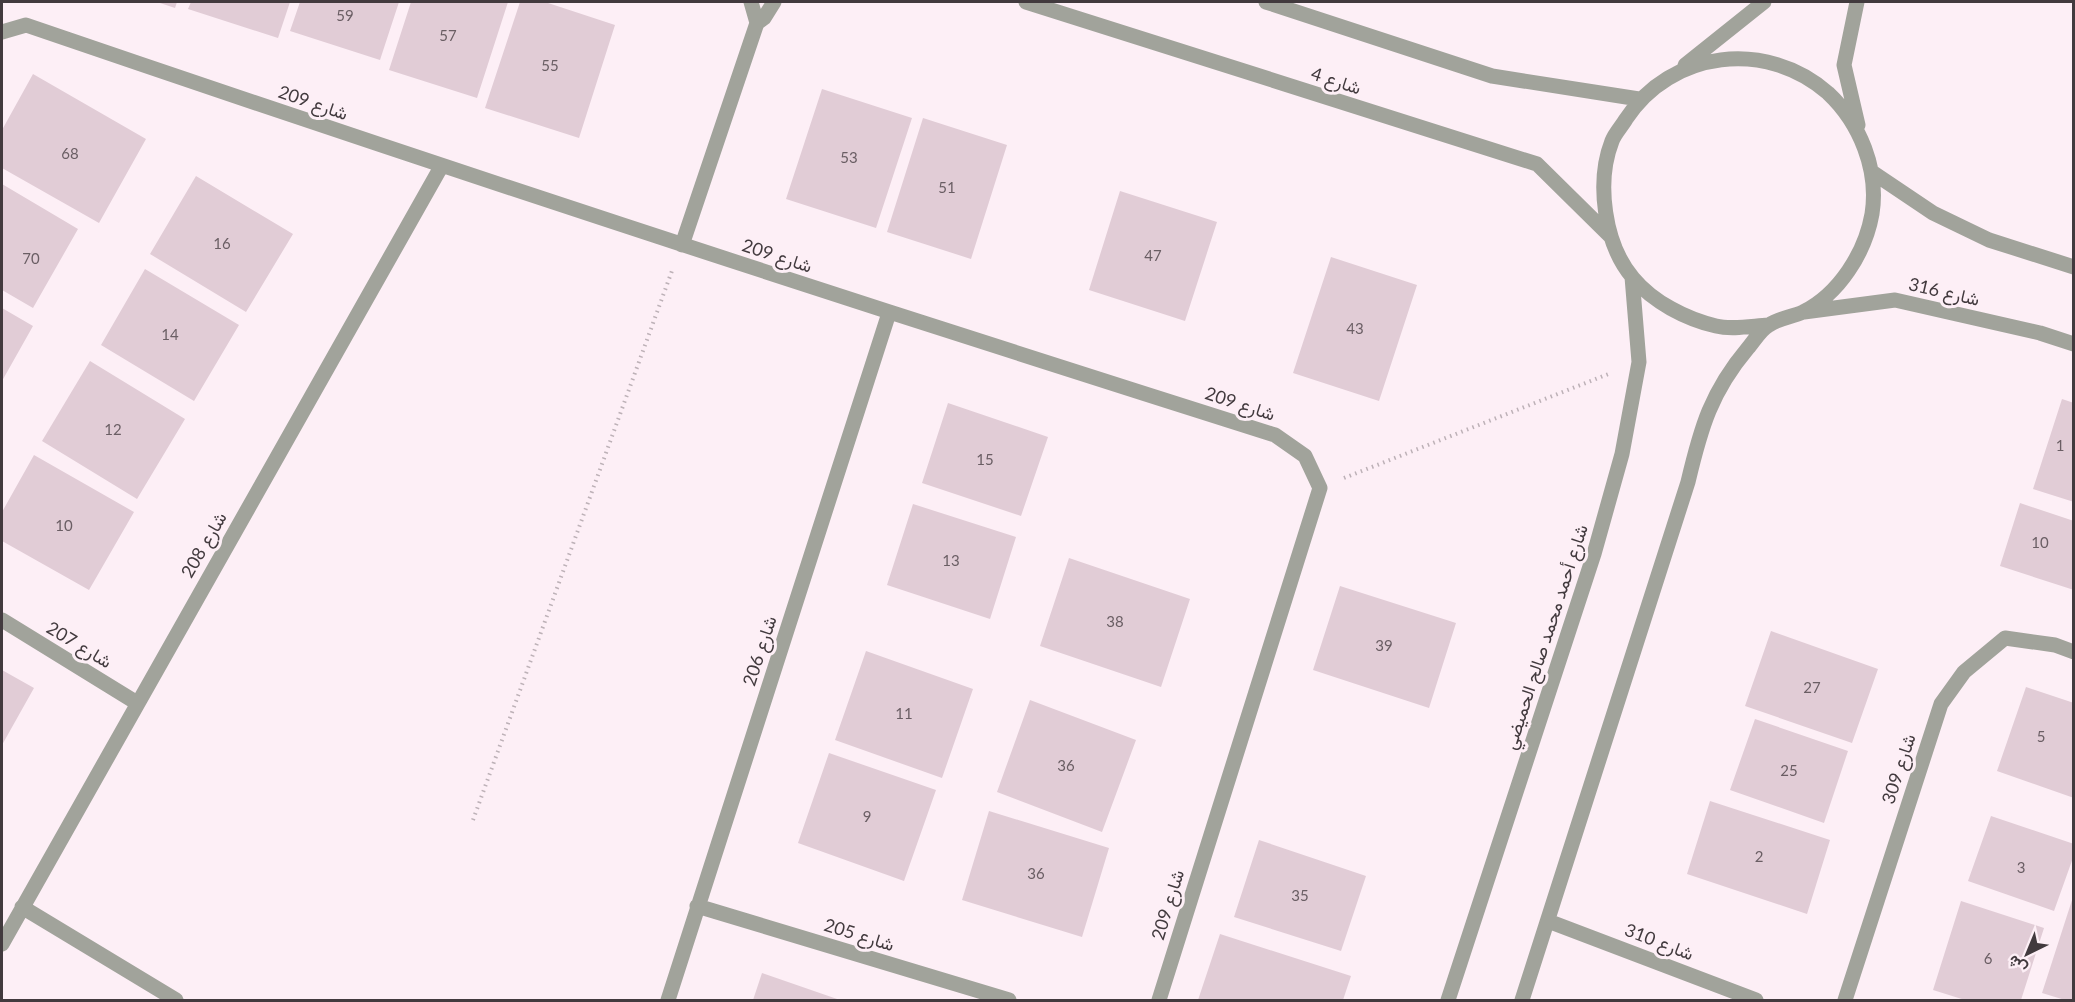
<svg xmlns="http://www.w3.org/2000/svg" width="2075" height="1002" font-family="Lato,Vazirmatn,sans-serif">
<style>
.building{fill:#e1ccd6}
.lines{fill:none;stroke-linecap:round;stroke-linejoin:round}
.path{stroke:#bdb1b7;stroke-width:4;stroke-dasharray:1.5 4.5;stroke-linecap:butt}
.minor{stroke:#a1a39b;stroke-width:15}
.labels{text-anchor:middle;stroke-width:6;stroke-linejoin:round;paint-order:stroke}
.number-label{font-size:15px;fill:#6a5e64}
.street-label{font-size:18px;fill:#423a3e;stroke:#fdeff6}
</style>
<rect width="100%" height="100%" fill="#fdeff6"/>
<path class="building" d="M157 2H177L175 8Z
M191 2H290L278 38 188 9Z
M300 2H399L380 60 290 31Z
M411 2H508L477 98 389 70Z
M520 2H545L615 25 579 138 485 108Z
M33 74 146 139 99 223 2 168V130Z
M822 89 912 118 876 228 786 199Z
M923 118 1007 145 971 259 887 232Z
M196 176 293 234 246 312 150 254Z
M2 184 78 229 33 308 2 290Z
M1120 191 1217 222 1185 321 1089 290Z
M1331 257 1417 285 1379 401 1293 373Z
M145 269 239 325 194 401 101 345Z
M2 308 33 326 2 381Z
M90 361 185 419 137 499 42 441Z
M2062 399 2074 403V502L2033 489Z
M948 403 1048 437 1021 516 922 483Z
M34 455 134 512 89 590 2 541V512Z
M2020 503 2074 521V590L2000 566Z
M913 504 1016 537 990 619 887 585Z
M1069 558 1190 599 1161 687 1040 646Z
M1340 586 1456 623 1429 708 1313 670Z
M1771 631 1878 669 1852 743 1745 706Z
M866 651 973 689 942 778 835 740Z
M2 670 34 688 2 745Z
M2026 687 2074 703V798L1997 771Z
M1030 700 1136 740 1102 832 997 792Z
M1755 719 1848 751 1824 823 1730 790Z
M829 753 936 790 904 881 798 843Z
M1710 801 1830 840 1807 914 1687 874Z
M989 811 1109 848 1082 937 962 900Z
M1991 816 2074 844V855L2054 911 1968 881Z
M1259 840 1366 876 1341 951 1234 917Z
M2073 897 2074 1000H2065L2042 993Z
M1961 901 2044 928 2021 1000H1965L1933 990Z
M1220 934 1351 976 1343 1000H1198Z
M762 973 840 1000H753Z"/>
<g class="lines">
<path class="path" d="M1344 478 1611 373
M473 820 673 268"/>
<path class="minor" d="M751 2 757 23
M1026 2 1537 164 1610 236
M1266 2 1492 76 1639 99
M1857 2 1844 65 1858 125
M2 32 26 25C441 167 857 303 1275 435L1305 456 1320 488 1159 1000
M1685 65 1764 2
M1872 172 1933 213 1989 240 2074 267
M682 245 757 23 764 18 774 2
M1804 312 1895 300 2040 333 2074 344
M2 620 137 703
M697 906 1009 1000
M22 907 176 1000
M1548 921 1756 1000
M2 944 441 167
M668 1000 889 313
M1448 1000 1594 554 1622 454 1639 362 1632 277
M1522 1000 1688 482C1701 427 1711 392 1748 348 1754 341 1761 329 1769 325 1779 318 1792 317 1803 312 1839 294 1865 253 1872 214 1879 170 1860 123 1828 93 1767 39 1671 50 1626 119 1622 126 1615 133 1612 141 1596 182 1604 244 1633 278 1653 302 1686 319 1716 326 1732 330 1752 326 1768 325
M1845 1000 1941 704 1964 672 2005 638 2055 645 2074 652"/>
</g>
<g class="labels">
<g class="number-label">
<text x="345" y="21">59</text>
<text x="448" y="41">57</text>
<text x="550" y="71">55</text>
<text x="70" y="159">68</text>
<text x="849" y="163">53</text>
<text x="947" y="193">51</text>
<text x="222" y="249">16</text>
<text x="1153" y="261">47</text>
<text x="31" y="264">70</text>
<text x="1355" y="334">43</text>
<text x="170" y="340">14</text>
<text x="113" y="435">12</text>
<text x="2060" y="451">1</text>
<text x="985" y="465">15</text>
<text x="64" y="531">10</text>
<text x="2040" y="548">10</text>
<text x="951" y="566">13</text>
<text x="1115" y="627">38</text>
<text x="1384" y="651">39</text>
<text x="1812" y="693">27</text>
<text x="904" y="719">11</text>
<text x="2041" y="742">5</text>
<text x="1066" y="771">36</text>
<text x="1789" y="776">25</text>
<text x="867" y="822">9</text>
<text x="1759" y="862">2</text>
<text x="2021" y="873">3</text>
<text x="1036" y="879">36</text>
<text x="1300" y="901">35</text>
<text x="1988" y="964">6</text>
</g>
<g class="street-label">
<text transform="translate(1336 81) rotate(18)" y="6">شارع 4</text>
<text transform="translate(313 103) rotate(19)" y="6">شارع 209</text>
<text transform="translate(777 256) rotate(18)" y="6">شارع 209</text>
<text transform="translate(1944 292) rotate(13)" y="6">شارع 316</text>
<text transform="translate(1240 404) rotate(18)" y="6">شارع 209</text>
<text transform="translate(204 545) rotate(-60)" y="6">شارع 208</text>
<text transform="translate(1546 637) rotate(-72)" y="6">شارع أحمد محمد صالح الحميضي</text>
<text transform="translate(79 645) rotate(31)" y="6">شارع 207</text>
<text transform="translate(760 651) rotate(-72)" y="6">شارع 206</text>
<text transform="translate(1899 769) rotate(-72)" y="6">شارع 309</text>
<text transform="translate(1168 905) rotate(-73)" y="6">شارع 209</text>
<text transform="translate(859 935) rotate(17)" y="6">شارع 205</text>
<text transform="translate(1659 942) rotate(21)" y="6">شارع 310</text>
</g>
</g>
<rect width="2075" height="1002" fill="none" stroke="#423a3e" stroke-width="6"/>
<g transform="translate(2027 954) rotate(223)" stroke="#fdeff6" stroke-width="4.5" paint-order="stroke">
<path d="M0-4.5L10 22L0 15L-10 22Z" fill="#423a3e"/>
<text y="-9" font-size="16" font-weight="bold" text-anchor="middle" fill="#423a3e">ش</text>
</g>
</svg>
